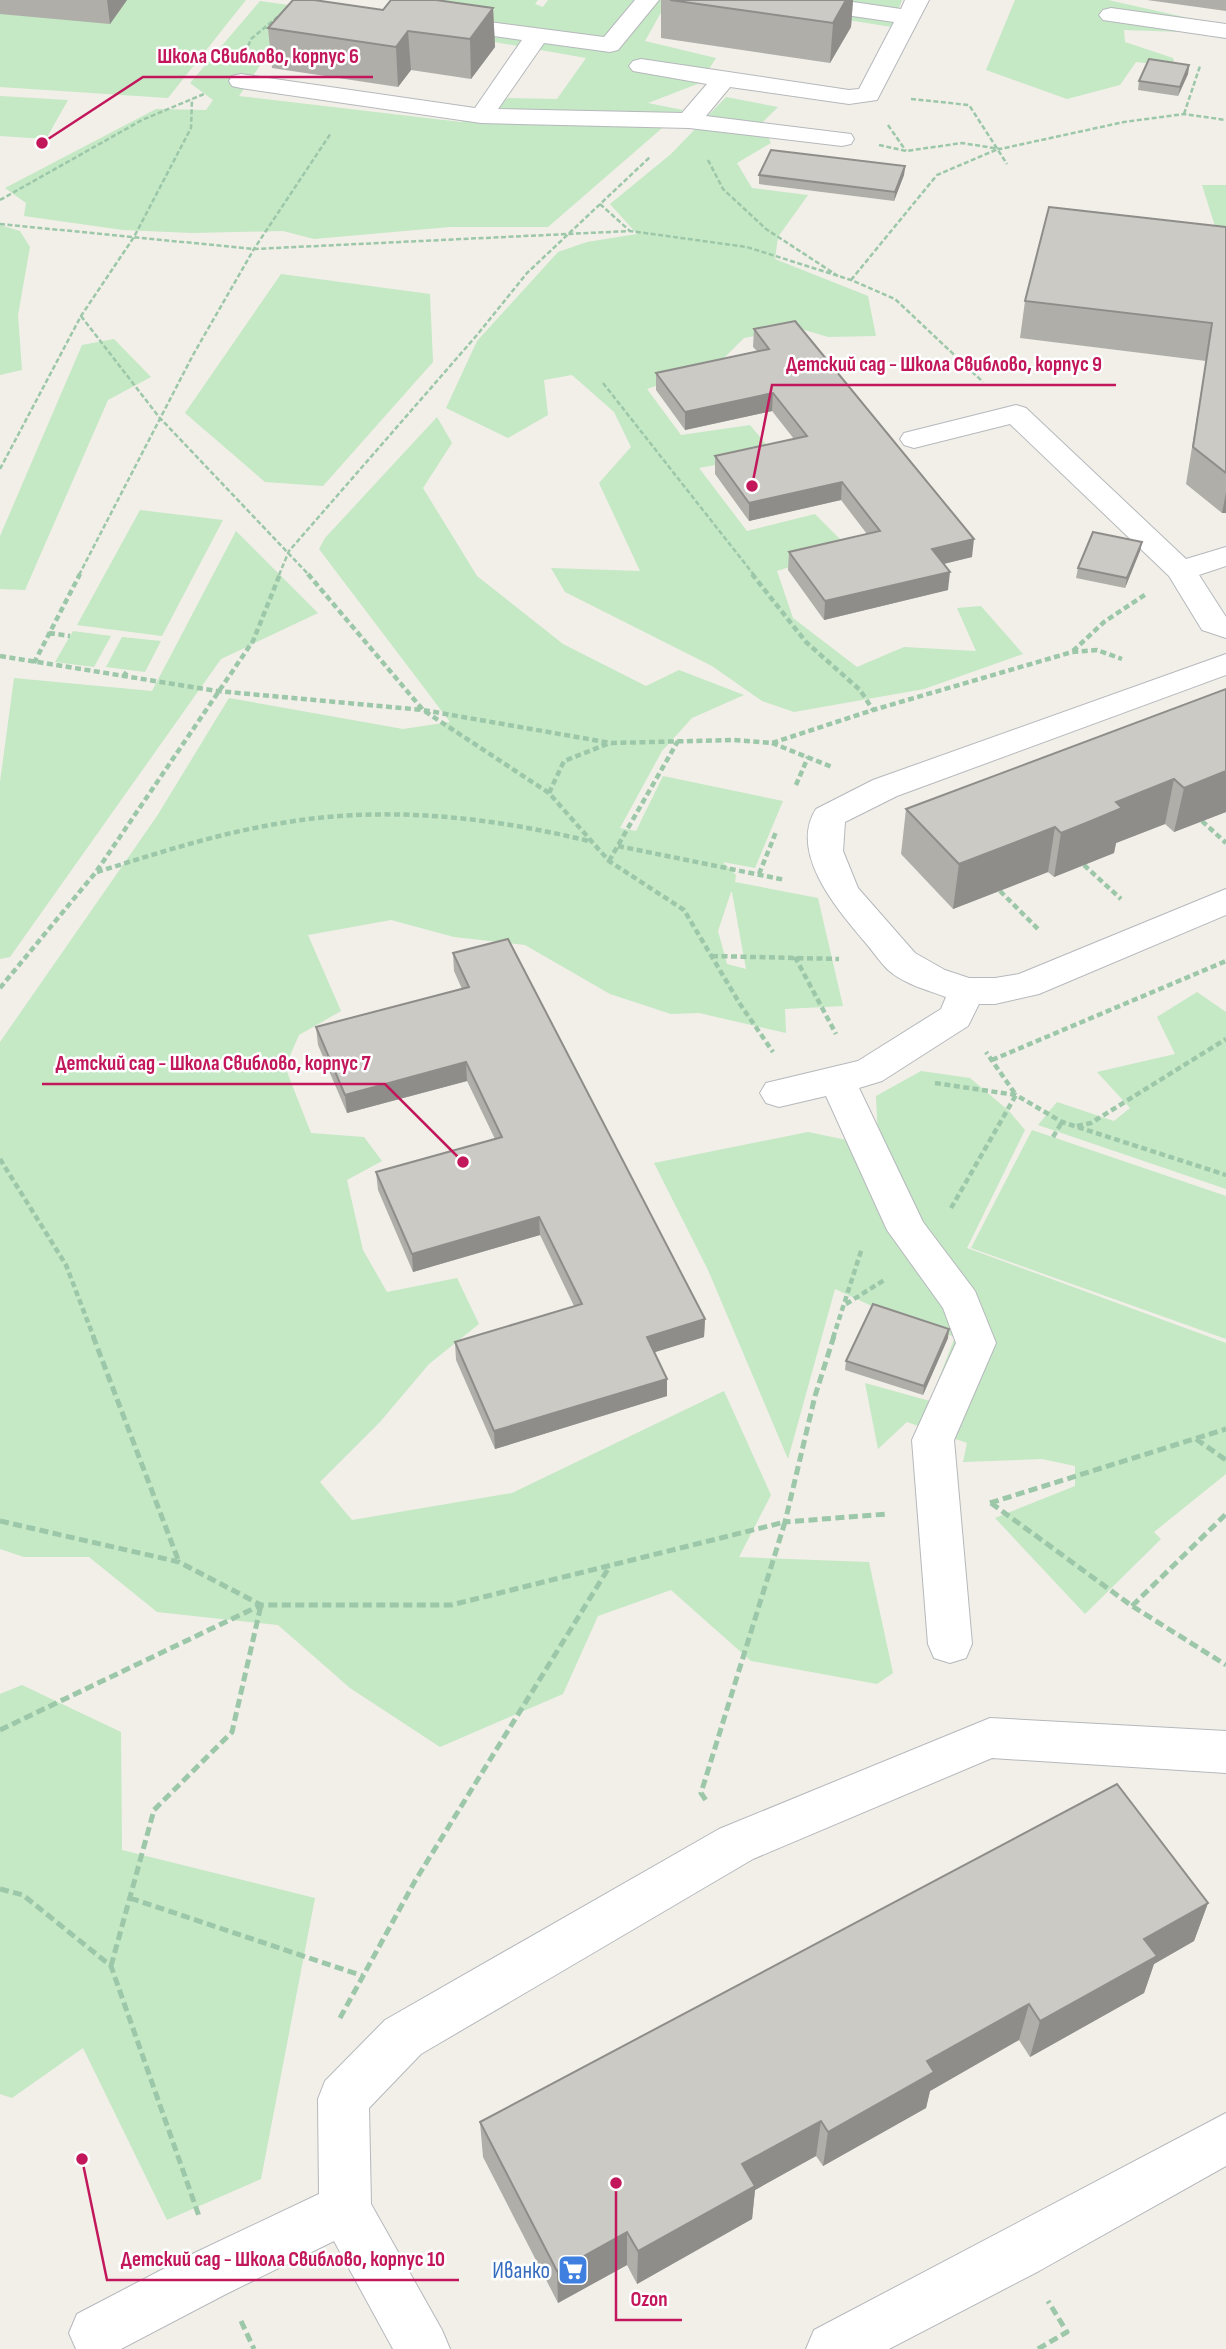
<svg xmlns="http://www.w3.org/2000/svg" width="1226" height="2349" font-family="'Sofia Sans Condensed',sans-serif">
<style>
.green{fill:#c5e8c5;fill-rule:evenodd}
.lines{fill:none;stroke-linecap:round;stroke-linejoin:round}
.minor-casing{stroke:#b5b8bc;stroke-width:2}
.path-far2{stroke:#9cc7a9;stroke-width:2.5;stroke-dasharray:5 2.5;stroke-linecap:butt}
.path-far1{stroke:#9cc7a9;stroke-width:4.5;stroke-dasharray:6 3.5;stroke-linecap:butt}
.path{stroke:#9cc7a9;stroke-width:5;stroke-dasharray:9 4.5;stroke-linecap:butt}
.minor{fill:#fff;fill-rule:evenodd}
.wall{fill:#afaea9}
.shaded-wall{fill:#8f8d8a}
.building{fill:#cccac5;stroke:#8f8d8a;stroke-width:2}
.labels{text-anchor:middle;stroke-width:5;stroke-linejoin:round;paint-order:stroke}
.near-shop-label{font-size:23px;fill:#366cbe;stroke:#fff;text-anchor:end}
.leader{fill:none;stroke:#c2185b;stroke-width:2.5}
.callout-dot{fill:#c2185b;stroke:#fff;stroke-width:2.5}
.callout-label{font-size:21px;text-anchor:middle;font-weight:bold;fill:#c2185b;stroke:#fff;stroke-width:5;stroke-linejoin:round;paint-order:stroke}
</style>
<rect width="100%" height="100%" fill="#f1efe8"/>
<path class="green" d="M0 0H246L168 98 0 87Z
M431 0H538L535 4 543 7 548 0H668L645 41 716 58 700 83 648 103 683 110 548 227H450L314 239 283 231 192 233 123 230 24 216 26 203 5 188 156 109 206 110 213 100 190 83 260 1 389 19 286 28 239 96 461 122 508 98 557 99 586 58 432 31Z
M800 0H902L892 27 816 15Z
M1015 0H1108L1193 19 1183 32 1124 30 1125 42 1173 58 1175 66 1136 62 1120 85 1067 99 986 70Z
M0 96 68 100 46 139 0 136Z
M726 97 778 107 762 123 771 143 737 163 752 188 808 195 778 237 775 259 868 296 876 336 828 337 798 328 744 338 717 365 647 389 681 435 750 425 774 454 699 468 747 531 815 514 849 548 777 571 793 618 857 667 904 647 976 651 957 608 981 606 1023 654 924 689 794 712 762 701 712 666 565 592 551 568 640 571 599 483 631 447 614 412 572 375 544 380 548 415 508 438 446 408 477 341 558 252 587 242 637 234 610 204 671 154Z
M1202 185H1226V239H1219Z
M0 225 20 231 30 247 18 315 22 370 0 375Z
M281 274 430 294 433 362 323 486 265 482 185 413Z
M114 339 151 377 108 400 25 590 0 589V536L82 345Z
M437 417 452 443 423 488 477 576 563 644 646 686 679 670 744 695 692 718 662 751 620 828 636 831 663 776 783 801 755 868 723 862 736 875 735 882 818 898 843 1006 785 1009 786 1033 699 1013 671 1014 610 994 525 945 454 937 391 920 308 935 341 1011 299 1035 285 1067 311 1133 364 1137 382 1161 347 1180 363 1250 387 1292 457 1278 479 1324 429 1364 380 1422 320 1482 352 1520 512 1493 724 1391 771 1495 739 1557 869 1562 893 1673 877 1684 751 1661 671 1590 598 1616 563 1694 440 1747 350 1688 278 1625 157 1612 89 1557H24L0 1549V1042L157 816 229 698 403 729 450 722 319 549 325 538ZM731 892H732L746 969 727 964 718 931Z
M140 510 223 520 162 636 77 625Z
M236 531 318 613 221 659 10 957 0 959V782L14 678 152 691Z
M73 631 111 636 94 667 55 662Z
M122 637 161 641 145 672 106 667Z
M1197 992 1226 1012V1189L1038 1125 1057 1102 1114 1121 1130 1108 1097 1072 1175 1054 1157 1017Z
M921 1071 970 1078 1009 1111 1025 1130 967 1248 1226 1343V1474L1154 1532 1161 1539 1085 1614 995 1518 1075 1486V1466L1042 1459 963 1462 967 1443 907 1422 878 1449 865 1383 930 1401 955 1337 876 1308 835 1289 788 1459 708 1270 654 1163 808 1132 861 1143 878 1138 876 1096Z
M1032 1130 1226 1196V1339L971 1248Z
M22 1685 121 1732 122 1850 315 1898 261 2179 167 2220 83 2048 12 2098 0 2094V1694Z"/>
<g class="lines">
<g class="minor-casing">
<path id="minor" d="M635 0H659L618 50 610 52 544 43 498 109 682 113 707 84 633 71 629 66 633 61 641 59 849 90 859 89 894 22 790 7 782 5 778 0H839L901 9 905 0H929L877 100 849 104 730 87 706 116 851 134 854 139 851 144 842 146 689 128 481 123 241 88 232 86 229 81 232 76 241 74 475 108 522 40 435 28 431 23 435 18 443 16 604 37Z
M1111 8 1226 24V38L1103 20 1099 15 1103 10Z
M1016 405 1026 408 1186 559 1226 547V566L1199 575 1226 617V638L1202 630 1169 576 1010 424 914 448 904 445 900 439 904 433Z
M1226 654V675L897 796 845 822 843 851 858 888 915 953 945 970 969 978H995L1019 974 1226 889V915L1039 994 995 1004H979L968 1026 882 1081 859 1088 923 1222 975 1291 996 1343 954 1440 972 1644 966 1658 950 1663 934 1658 928 1644 912 1440 956 1343 943 1308 887 1230 826 1096 779 1107 766 1103 760 1093 766 1083 858 1061 941 1009 946 997C927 990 904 984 888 970 879 961 872 950 864 941 838 910 788 853 816 809L873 780Z
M990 1718 1226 1731V1773L992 1758 753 1859 421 2054 369 2108 371 2204 442 2330 450 2349H393L334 2241 226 2294 121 2349H76L69 2333 77 2314 188 2256 319 2194 318 2099 325 2081 385 2020 719 1829Z
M1226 2113V2166L1039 2271 889 2349H806L814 2330Z"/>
</g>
<path class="path-far2" d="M248 46 251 39 281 14
M911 99 969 105 1007 164
M1184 114 1200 66
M888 125 906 151
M879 145 906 151 962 143 1000 149 1124 122 1184 114 1226 120
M708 160 723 189 766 229 838 276
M0 200 142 120 204 94
M600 204 630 231
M0 224 254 249 630 231 747 247 851 280 895 299 983 382
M851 280 937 175 998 149
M81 316 159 417 309 575
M603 383 754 575
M0 469 81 316 134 237 191 128 192 99
M79 575 193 355 254 249 331 133
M279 575 289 551 477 335 527 273 650 157"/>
<path class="path-far1" d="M308 574 423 710 549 793 609 861 684 910 740 1004 773 1052
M752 574 806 642 860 690 873 710
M49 633 70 636
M1073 651 1104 622 1146 594
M0 656 217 691 423 710 611 743 733 740 772 743 873 710 1072 652 1097 650 1122 659
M34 663 80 574
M123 677 128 670
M772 743 832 767
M796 785 808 757
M549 793 564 761 610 743
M1202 821 1226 843
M618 846 785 880
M609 861 678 741
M1084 865 1121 899
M97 872C158 853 219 833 282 823 387 805 491 817 593 842
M759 874 776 832
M1000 891 1040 931
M712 956 839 959
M795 957 836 1034
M0 988 96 872 253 641 280 574
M992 1060 1226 961
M935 1083 1016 1095 1062 1122 1226 1175
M1077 1126 1091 1123 1226 1039
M1053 1137 1062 1122
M0 1159 66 1265 94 1338
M951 1208 1016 1095 986 1052
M846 1304 886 1279
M833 1338 862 1248"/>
<path class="path" d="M93 1336 179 1562
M834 1336 815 1396 785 1522 887 1514
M1196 1439 1226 1460
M990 1503 1226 1429
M991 1503 1132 1606 1226 1665
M0 1521 179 1562 261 1605H451L785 1522 701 1793 707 1802
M1132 1606 1226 1514
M0 1730 261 1605
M0 1889 23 1895 111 1966 200 2219
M130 1898 363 1976
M111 1966 154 1810 232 1732 261 1605
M340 2018 415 1881 608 1569
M241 2321 254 2349
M1038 2349 1067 2332 1048 2301"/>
<use href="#minor" class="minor"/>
</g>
<path class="wall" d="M0 0H127L110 24 0 14Z
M661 0H853L851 27 830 63 661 38Z
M1147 0H1226V11Z
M493 8 495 47 471 79 411 70 398 87 272 68 268 28 383 10Z
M1189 65 1188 74 1178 96 1138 90 1139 81Z
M905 166 904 175 894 201 759 184V175Z
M1226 227V513H1222L1186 484 1206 361 1020 338 1025 301Z
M754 329 972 557 944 564 948 590 824 620 788 570 789 552 867 534 841 500 749 521 715 474V456L794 439 772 411 685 430 656 390V373L757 351 753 347Z
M1142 542 1140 551 1125 588 1076 578 1078 568Z
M1226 689V812L1174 832 1165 824 1116 843 1114 853 1054 877 1048 872 953 909 901 854 906 809Z
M453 953 705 1319 704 1337 654 1352 667 1396 495 1449 456 1360 455 1342 574 1306 540 1235 413 1272 378 1190 376 1172 495 1139 467 1081 347 1113 318 1045 316 1027 462 989 454 971Z
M948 1338 923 1395 845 1370 846 1361Z
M1208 1903 1194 1941 1154 1964 1144 1993 1030 2057 1019 2040 930 2091 926 2108 823 2166 816 2156 755 2190 752 2219 637 2284 627 2265 558 2303 483 2157 480 2122Z"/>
<path class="shaded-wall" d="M107 0H127L110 24Z
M846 0H853L851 27 830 63 833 23Z
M493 8 495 47 471 79 470 39Z
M408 31 411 70 398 87 396 47Z
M1189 65 1188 74 1178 96 1180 87Z
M905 166 904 175 894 201 895 192Z
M773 393 772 411 685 430V412Z
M842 482 841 500 749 521V503Z
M1226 492V513H1222Z
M974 539 972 557 930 567 932 549Z
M1142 542 1140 551 1125 588 1127 578Z
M950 572 948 590 824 620 825 601Z
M1226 771V812L1174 832 1184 788Z
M1174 779 1165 824 1116 843 1114 853 1054 877 1061 833 1116 802Z
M1055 827 1048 872 953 909 959 864Z
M466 1062 467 1081 347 1113 345 1095Z
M539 1217 540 1235 413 1272 412 1254Z
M705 1319 704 1337 646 1355 647 1337Z
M949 1329 948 1338 923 1395 924 1386Z
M667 1379V1396L495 1449 494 1431Z
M1208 1903 1194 1941 1154 1964 1144 1993 1030 2057 1040 2021 1144 1939Z
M1029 2004 1019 2040 930 2091 926 2108 823 2166 828 2132 927 2061Z
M821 2121 816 2156 755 2190 752 2219 637 2284 638 2251 742 2164Z
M627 2232V2265L558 2303 557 2271Z"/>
<path class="building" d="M293 0H314L383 10 391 0H436L493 8 470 39 408 31 396 47 268 28Z
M670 0H846L833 23Z
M1149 59 1189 65 1180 87 1139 81Z
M771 150 905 166 895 192 759 175Z
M1049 207 1226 227V473L1193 447 1212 323 1025 301Z
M795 321 974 539 932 549 950 572 825 601 789 552 880 531 842 482 749 503 715 456 807 436 773 393 685 412 656 373 769 349 754 329Z
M1093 532 1142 542 1127 578 1078 568Z
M1226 689V771L1184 788 1174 779 1116 802 1122 808 1091 821 1061 833 1055 827 959 864 906 809Z
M508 939 705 1319 647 1337 667 1379 494 1431 455 1342 582 1304 539 1217 412 1254 376 1172 502 1137 466 1062 345 1095 316 1027 469 987 453 953Z
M873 1304 949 1329 924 1386 846 1361Z
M1117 1784 1208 1903 1144 1939 1157 1956 1040 2021 1029 2004 927 2061 934 2072 828 2132 821 2121 742 2164 755 2186 638 2251 627 2232 557 2271 480 2122Z"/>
<defs>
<g id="supermarket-square" transform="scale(1.575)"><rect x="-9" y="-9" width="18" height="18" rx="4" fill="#3f7fe0" stroke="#fff"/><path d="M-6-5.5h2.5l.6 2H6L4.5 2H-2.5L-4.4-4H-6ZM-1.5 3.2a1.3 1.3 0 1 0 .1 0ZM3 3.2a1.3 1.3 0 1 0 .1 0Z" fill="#fff"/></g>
</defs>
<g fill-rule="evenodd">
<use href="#supermarket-square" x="573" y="2270"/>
</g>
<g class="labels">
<g class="near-shop-label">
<text x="550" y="2278">Иванко</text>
</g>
</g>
<path class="leader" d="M42 143L143 77H373M752 486L772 385H1116M463 1162L385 1084H42M82 2159L107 2280H459M616 2183L616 2320H682"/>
<g class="callout-dot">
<circle cx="42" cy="143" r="7"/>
<circle cx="752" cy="486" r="7"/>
<circle cx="463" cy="1162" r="7"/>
<circle cx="82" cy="2159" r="7"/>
<circle cx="616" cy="2183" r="7"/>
</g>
<g class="callout-label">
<text x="258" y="63">Школа Свиблово, корпус 6</text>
<text x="944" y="371">Детский сад - Школа Свиблово, корпус 9</text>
<text x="213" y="1070">Детский сад - Школа Свиблово, корпус 7</text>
<text x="283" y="2266">Детский сад - Школа Свиблово, корпус 10</text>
<text x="649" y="2306">Ozon</text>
</g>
</svg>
